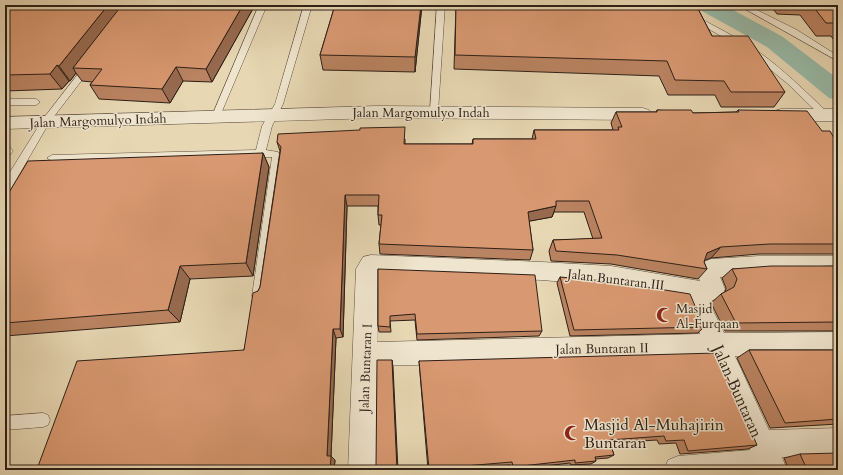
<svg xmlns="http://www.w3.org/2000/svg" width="843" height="475" font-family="Cardo,serif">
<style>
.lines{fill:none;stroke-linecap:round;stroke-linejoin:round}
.river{fill:#98baa8;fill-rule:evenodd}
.lane-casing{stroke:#5c4d3e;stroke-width:1}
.street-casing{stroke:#5c4d3e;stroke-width:1}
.lane{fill:#efe5ce;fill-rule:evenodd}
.street{fill:#efe5ce;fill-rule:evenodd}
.wall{fill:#ba8361;stroke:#2d1f17}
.shaded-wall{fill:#976a4f;stroke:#2d1f17}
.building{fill:#d89871;stroke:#2d1f17}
.labels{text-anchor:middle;stroke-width:3;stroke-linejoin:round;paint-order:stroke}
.street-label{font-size:13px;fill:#2d1f17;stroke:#efe5ce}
.poi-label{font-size:13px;fill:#2d1f17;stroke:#efe5ce;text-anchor:start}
.near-street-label{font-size:16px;fill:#2d1f17;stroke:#efe5ce}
.near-poi-label{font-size:16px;fill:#2d1f17;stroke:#efe5ce;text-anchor:start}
</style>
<rect width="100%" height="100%" fill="#e7d7b3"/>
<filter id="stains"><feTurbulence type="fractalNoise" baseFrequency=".005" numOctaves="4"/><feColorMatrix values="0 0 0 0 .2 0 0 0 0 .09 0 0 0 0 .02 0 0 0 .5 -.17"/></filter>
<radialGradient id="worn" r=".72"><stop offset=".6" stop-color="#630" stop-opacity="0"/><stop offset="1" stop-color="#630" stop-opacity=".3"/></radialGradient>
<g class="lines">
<path class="river" d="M697 5H724L783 37 838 79V100L829 98 767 47 700 10Z"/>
<g class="lane-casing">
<path id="lane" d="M259 5H267L220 116 216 119 213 118 212 116Z
M304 5H312L283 104 272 126 266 150 278 152 283 158 264 296 262 300 258 301 254 300 252 296 272 157 52 161 47 158 52 155 256 150 262 126 275 104Z
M437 5H445L438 112 434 115 430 112Z
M666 5H675C702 20 730 33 756 50 782 68 805 91 828 113L829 115 828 117H822L788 84 760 61 730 41Z
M738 5H747L797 30 838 56V61Z
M85 65H88L92 67 49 123 9 192 5 193V180L43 119Z
M5 99H36L40 102 36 105H5Z
M5 144 8 145 13 151 8 157 5 158Z
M43 413 48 415 50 420 48 425 43 427 5 430V416Z"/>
</g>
<g class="street-casing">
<path id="street" d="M377 106 643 108 649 110 652 114 649 118 643 120 377 118 5 129V117Z
M781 109H838V121H781L775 119 772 115 775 111Z
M371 255 542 262 611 266 700 281 696 271 699 264 711 259 759 256H838V274H759L720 277 725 289 722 296 709 302 724 333 838 332V356H735L769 430 838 428V456L782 457 787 470H664L668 460 678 456 750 450 710 357 377 366 376 470H348L356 269 363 257ZM378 274 542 280 611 286 685 298 700 334 377 342Z"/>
</g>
<use href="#lane" class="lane"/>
<use href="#street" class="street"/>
</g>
<path class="wall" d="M5 5H255L212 82 183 81 170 103 99 99 90 85 92 82 82 81 76 73 70 81H69L62 89 5 91Z
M335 5H422L415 72 323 70 320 55Z
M456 5H696L712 36 785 92 774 107H721L715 95H668L659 76 454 69Z
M770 5H838V46L831 36H816L800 15 777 14Z
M657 110 693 113 736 112 738 110 822 131 834 138 838 137V254H759L711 258 704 260V262L707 269 698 279 611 264 551 261 549 251 553 240 593 239 584 212H554L552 217 529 221 533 250 530 260 380 254 379 244 381 225H379L378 215V206H347L343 337 336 338 331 456 335 460 334 470H41L37 469 244 350 258 291 260 287 280 151 277 142 405 139V144H472L473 139H532L534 130H613L611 123 616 112H656Z
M263 153 269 167 253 276 190 279 180 322 5 336V199Z
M838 266V331H725L711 303 721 294 725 292 726 288 722 278 732 269Z
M378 269 542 331 539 336 417 340 415 320 390 321 391 332H379L378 326Z
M560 277 704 327 698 333 570 336 557 283Z
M749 350H838V424L770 428 737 358Z
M419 361 757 445 748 449 680 454 676 443 659 444 657 440 610 443 614 455 608 458 595 459 596 461 591 464 571 465 570 463 511 470 510 465 445 470H428Z
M800 454 838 470 788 468 784 458Z"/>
<path class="shaded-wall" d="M108 5H123L73 68 76 73 70 81 59 66Z
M243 5H255L212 82 206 69Z
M421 5H422L415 72V57Z
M57 65 69 81 62 89 50 74Z
M176 67 183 81 170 103 162 89Z
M263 153 269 167 253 276 246 263Z
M345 195 347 206 343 337 340 329Z
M556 206 552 217 525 222 528 212Z
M721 247 711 258 698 263 707 253Z
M180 266 190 279 180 322 168 310Z
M333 329 336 338 331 456 335 460 334 470H330L327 456Z
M392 360 393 367 398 470H397Z"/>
<path class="building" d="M5 5H108L59 66 57 65 50 74 5 75Z
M122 5H243L206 69 176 67 162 89 90 85 102 69 73 68Z
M335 5H421L415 57 320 55Z
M456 5H696L712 36H748L785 92H731L724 81 675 80 667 61 455 55Z
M812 5H838V23H826Z
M657 110H691L693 113 739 112 738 110 807 111 822 131H830L834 138 838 137V244H770L721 247 707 253 704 262 707 269 617 255 556 251 553 240 602 238 589 201H556V206L528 212 533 250 379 244 382 215H378L379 195H345L340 329H333L327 456H331L330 470H67L68 467 37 469 77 361 244 350 253 293 258 291 260 287 281 147 277 142 278 134 360 130V128L405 127 404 144H473V139H536L534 130H619L618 127H622L616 112H657Z
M263 153 246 263 180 266 168 310 5 323V199L28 161Z
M771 266H838V322L736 323 721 294 734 287 737 279 732 269Z
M378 269 535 275 542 331 417 334 415 314 390 316V327L378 326Z
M560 277 615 282 690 294 704 327 574 330Z
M749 350H838V419L785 423Z
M717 353 757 445 688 451 684 440 666 441 664 436 609 440 614 455 595 457 596 461 575 463V460L513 467 512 462 429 469 419 361Z
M377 360H392L397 470H361V468H374L376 466Z
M838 453V470H669L698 468H803L805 465 800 454Z"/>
<defs>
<g id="mosque-bare" transform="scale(1.2)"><path d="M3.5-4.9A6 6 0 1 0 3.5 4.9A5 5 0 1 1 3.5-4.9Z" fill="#8f2418" stroke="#efe5ce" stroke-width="2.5" paint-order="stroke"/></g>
</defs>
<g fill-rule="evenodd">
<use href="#mosque-bare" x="664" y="315"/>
<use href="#mosque-bare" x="572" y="433"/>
</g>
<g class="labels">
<g class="street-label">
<text x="421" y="117">Jalan Margomulyo Indah</text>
<text transform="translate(98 120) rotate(-2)" y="5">Jalan Margomulyo Indah</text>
<text transform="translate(616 279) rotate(7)" y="5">Jalan Buntaran III</text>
<text transform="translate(602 348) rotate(-1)" y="5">Jalan Buntaran II</text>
<text transform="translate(365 368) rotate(-88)" y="5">Jalan Buntaran I</text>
</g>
<g class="poi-label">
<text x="676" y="313">Masjid<tspan x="676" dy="15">Al-Furqaan</tspan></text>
</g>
<g class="near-street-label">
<text transform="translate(738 391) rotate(66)" y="6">Jalan Buntaran</text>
</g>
<g class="near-poi-label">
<text x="584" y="430">Masjid Al-Muhajirin<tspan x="584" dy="18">Buntaran</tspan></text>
</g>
</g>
<rect width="843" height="475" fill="none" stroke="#e7d7b3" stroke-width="20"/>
<rect x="6" y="6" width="831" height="463" fill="none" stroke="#2d1f17" stroke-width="2"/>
<rect x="10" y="10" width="823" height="455" fill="none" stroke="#2d1f17"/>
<rect width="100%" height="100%" filter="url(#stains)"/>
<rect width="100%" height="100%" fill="url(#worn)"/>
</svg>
